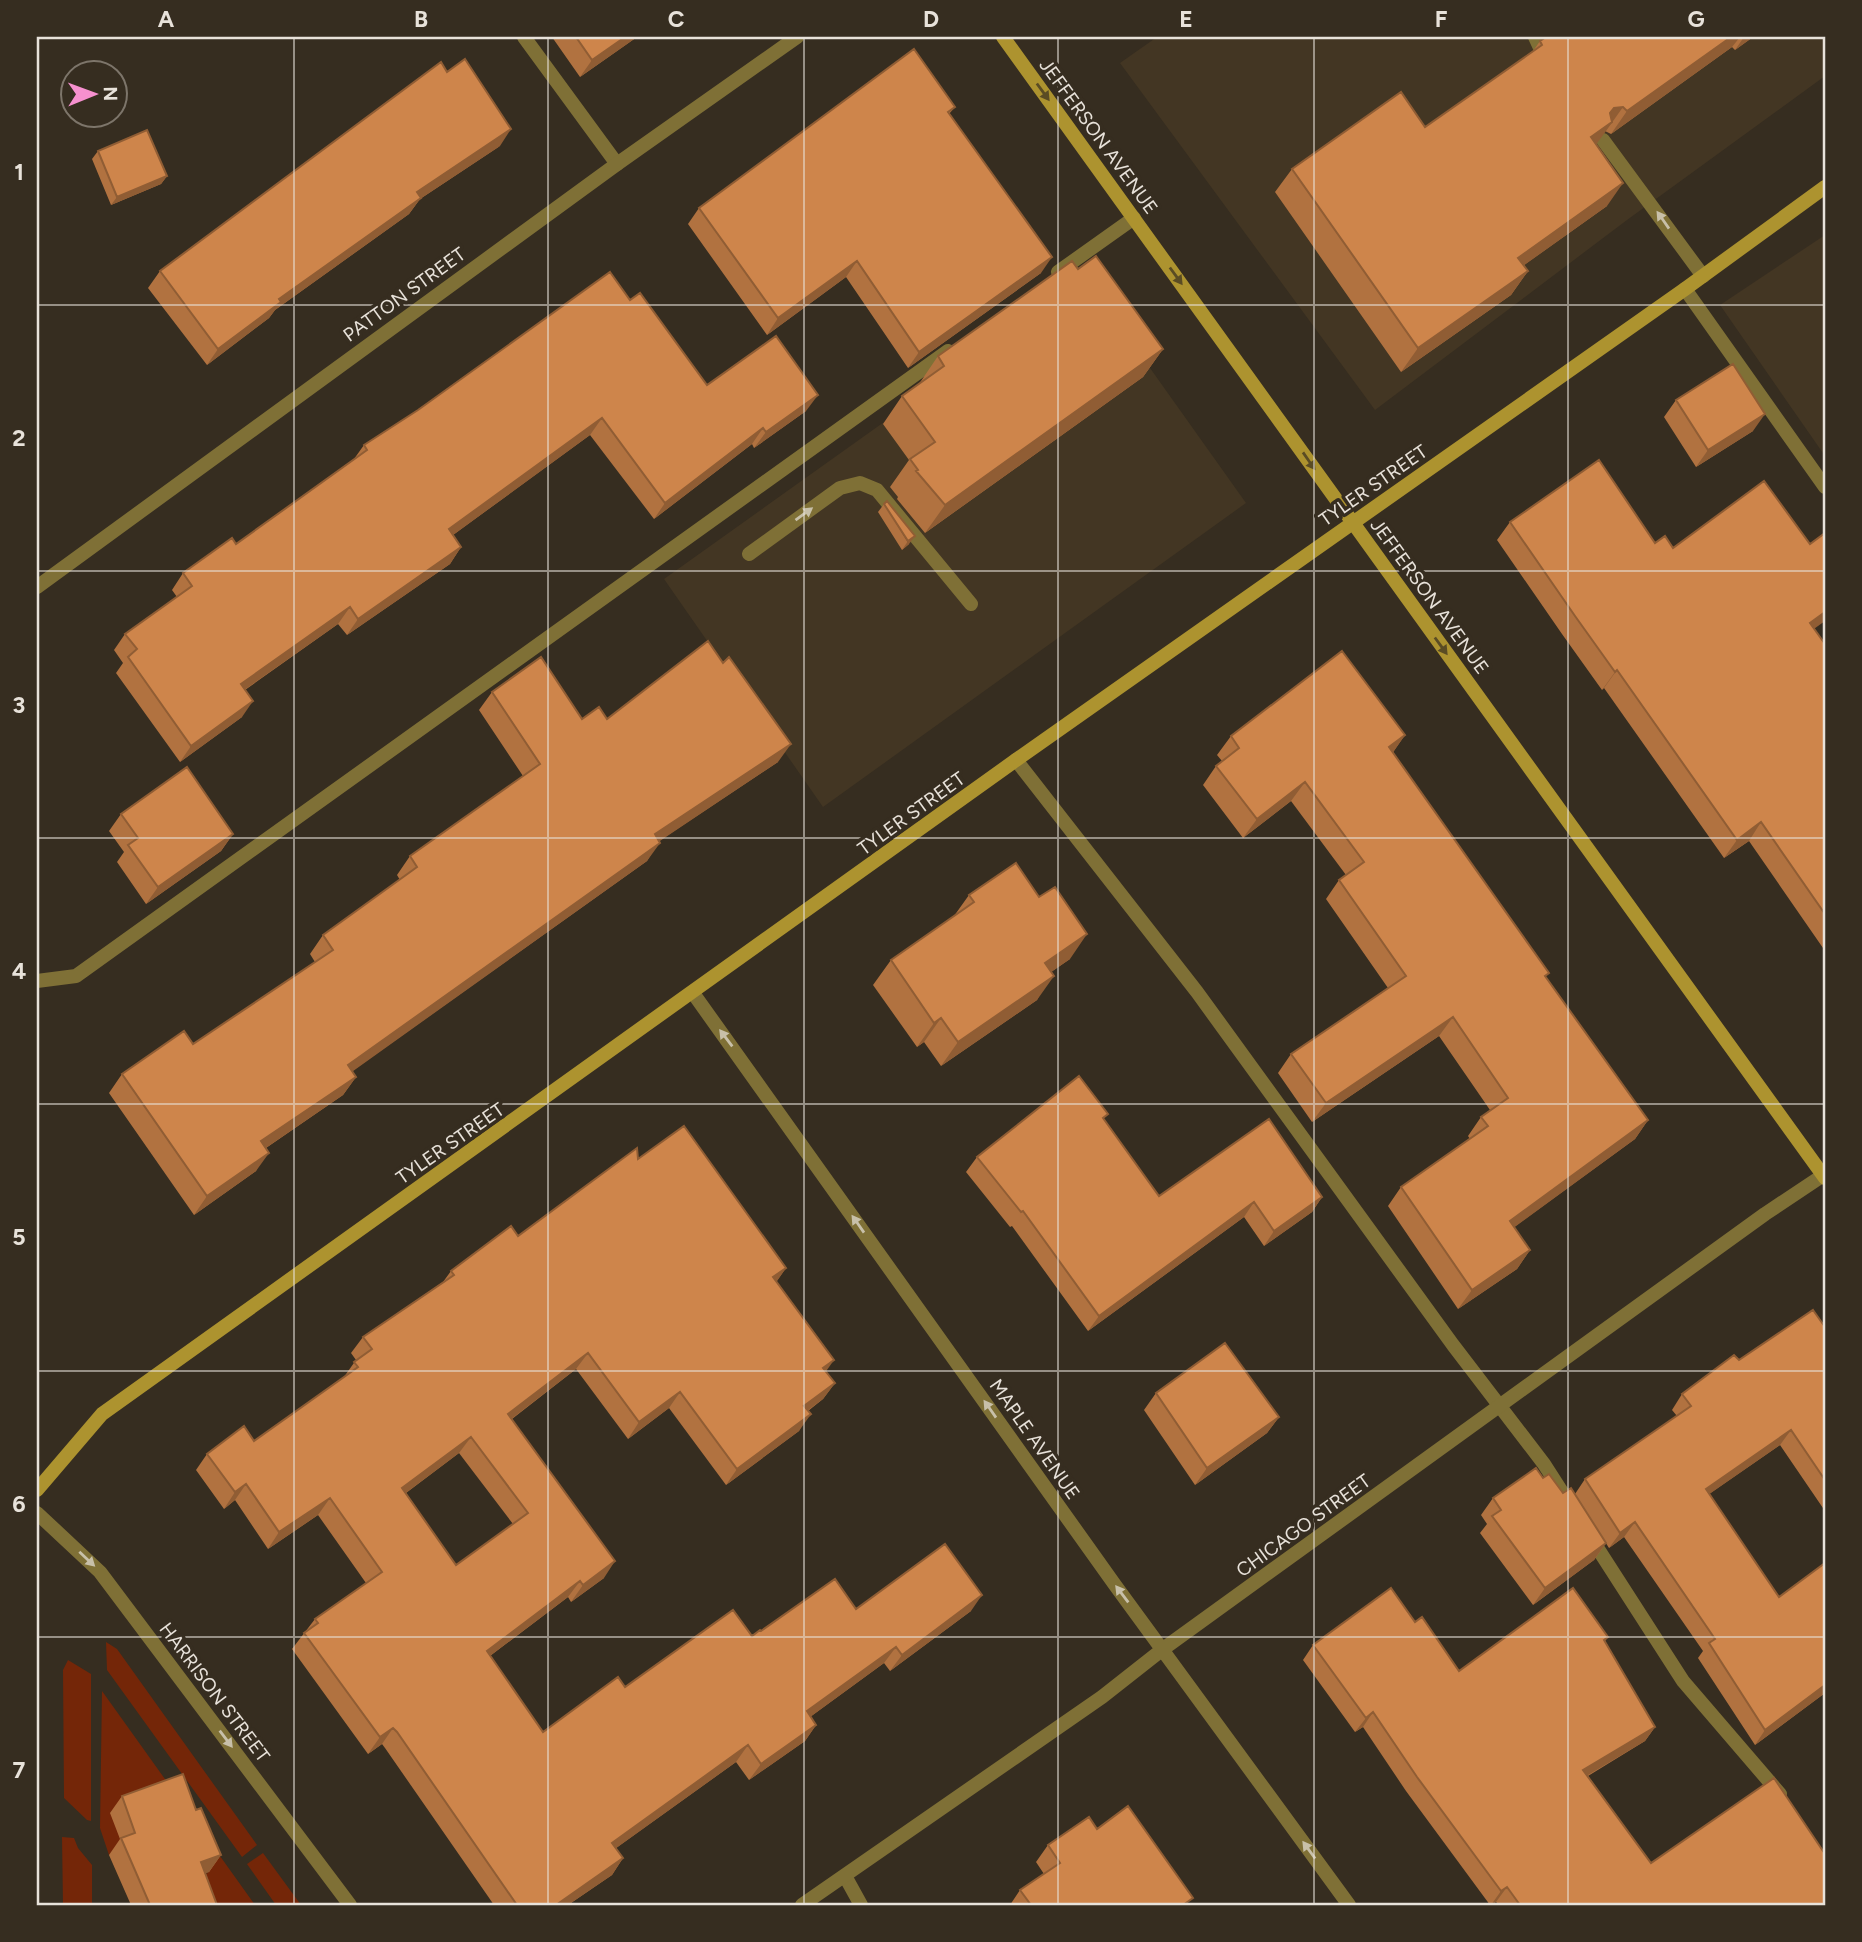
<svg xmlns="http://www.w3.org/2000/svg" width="1862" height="1942" font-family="Figtree,sans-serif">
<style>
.built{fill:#433623}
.green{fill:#742608}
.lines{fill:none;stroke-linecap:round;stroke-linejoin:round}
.lane{stroke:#7f7036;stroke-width:14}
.street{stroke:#7f7036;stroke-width:14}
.secondary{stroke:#ad932f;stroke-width:14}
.wall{fill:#b17240;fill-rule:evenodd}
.shaded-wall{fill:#905d34}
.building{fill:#ce854b;stroke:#905d34;stroke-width:2;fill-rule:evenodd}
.oneway{fill:#5a4c24}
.oneway2{fill:#c8c0a9}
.grid{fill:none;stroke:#e8e2da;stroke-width:2;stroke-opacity:0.55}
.labels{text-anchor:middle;stroke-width:7;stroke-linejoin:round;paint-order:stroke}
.street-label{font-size:19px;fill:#e8e2da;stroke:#362d20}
.neatline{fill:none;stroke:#e8e2da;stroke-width:2.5}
.grid-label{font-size:23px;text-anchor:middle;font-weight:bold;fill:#e8e2da}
</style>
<rect width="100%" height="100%" fill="#362d20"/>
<path class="built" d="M1157 37H1825V76L1627 220 1375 410 1120 63Z
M1825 235V456L1720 305Z
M1086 278 1246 503 823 807 664 579Z"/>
<path class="green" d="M106 1642 117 1649 257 1845 242 1857 107 1670Z
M68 1660 91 1674V1821L87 1820 64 1798 63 1670Z
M102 1691 255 1905H199L190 1879 208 1873 190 1825 109 1855 100 1828Z
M62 1837 74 1838 78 1848 92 1865V1905H63Z
M263 1853 301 1905H276L247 1864Z"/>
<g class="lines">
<path class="lane" d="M524 37 617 164
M1535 37 1542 52
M1603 140 1703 276
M1058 272 1134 218
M1685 289 1825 487
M749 554 840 488 860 483 877 490 971 604
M1016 760 1197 992 1453 1345 1544 1464 1571 1506
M37 981 76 976 948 351
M1591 1538 1683 1681 1780 1794
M845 1876 861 1905"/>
<path class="street" d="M37 587 617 164 797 37
M693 993 1115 1585 1349 1905
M37 1513 100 1572 350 1905
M802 1905 1102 1697 1163 1649 1765 1214 1825 1174"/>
<path class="secondary" d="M1003 37 1825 1178
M37 1490 102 1414 1016 760 1685 289 1825 187"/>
</g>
<path class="wall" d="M552 37H637L580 77Z
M1546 37H1753L1735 50 1732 47 1611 134 1605 131 1596 144 1607 206 1524 265 1528 271 1511 295 1401 372 1275 192 1292 169 1425 127 1533 51 1540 41Z
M955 107 949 114 1041 273 908 368 846 277 767 335 688 224 699 208Z
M500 146 420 199 409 214 275 310 269 318 207 365 148 288 160 271Z
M98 151 167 176 161 184 111 205 92 159Z
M1078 269 1163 349 1143 377 925 533 897 499 898 497 890 487 909 460 883 424 902 396 919 384 938 356Z
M630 300 707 385 806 411 754 448 752 444 654 519 590 435 453 535 461 547 450 564 347 635 338 624 245 690 242 717 180 762 116 673 123 663 114 650 125 634 177 597 172 590 183 573 236 544 354 459 364 445Z
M1676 400 1753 431 1696 467 1664 417Z
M884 504 909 544 902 550 878 512Z
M1510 522 1655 543 1673 548 1814 629 1825 644V946L1823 948 1749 841 1724 858 1604 688 1602 690 1562 634 1497 540Z
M492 692 582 719H607L778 762 659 841 647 861 352 1071 356 1077 343 1095 266 1148 256 1171 194 1215 109 1093 122 1074 193 1044 315 962 310 954 323 935 400 880 397 875 410 856 523 776 479 710Z
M1405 735 1393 752 1546 978 1648 1120 1635 1139 1514 1227 1530 1250 1517 1269 1458 1309 1388 1206 1401 1187 1470 1139 1468 1136 1481 1117 1490 1110 1439 1036 1312 1122 1278 1073 1291 1054 1388 988 1326 899 1339 880 1346 875 1291 801 1243 838 1203 785 1216 766 1222 761 1217 755 1231 736Z
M121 814 233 834 221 851 146 904 117 862 124 852 109 831Z
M969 895 1070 959 1051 972 1037 1000 941 1066 924 1042 917 1047 873 985 891 960 954 916Z
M1104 1120 1159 1196 1322 1197 1312 1212 1264 1246 1244 1217 1088 1331 1012 1226 1010 1227 966 1172 977 1157Z
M638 1159 786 1268 776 1282 826 1371 835 1383 823 1399 808 1411 799 1431 726 1485 669 1408 628 1439 576 1369 512 1419 604 1578 571 1602 568 1597 490 1656 543 1732 625 1687 761 1631 856 1609 971 1611 890 1671 884 1663 810 1717 816 1725 805 1741 749 1780 736 1762 616 1848 623 1858 612 1875 568 1905H494L385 1748 382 1744 368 1754 292 1649 315 1619 366 1583 318 1515 268 1549 235 1500 224 1509 196 1470 207 1454 254 1441 344 1377 356 1360 351 1353 363 1337 443 1282 451 1271 518 1236ZM459 1453 513 1524 456 1565 406 1493Z
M1825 1327V1511L1780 1445 1709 1494 1825 1693 1755 1745 1698 1658 1703 1651 1624 1537 1609 1548 1575 1494 1585 1479 1677 1416 1672 1410 1682 1394 1739 1360Z
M1156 1393 1279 1417 1267 1433 1195 1485 1144 1410Z
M1543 1478 1563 1493 1606 1543 1594 1560 1533 1605 1480 1533 1487 1524 1481 1515 1493 1498Z
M1415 1622 1459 1671 1608 1637 1605 1641 1655 1727 1645 1741 1588 1776 1651 1863 1825 1905H1499L1496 1902 1490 1905 1406 1791 1363 1727 1355 1732 1303 1660 1313 1645Z
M122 1796 221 1855 209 1872 205 1873 217 1905H131L109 1855 120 1839 110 1813Z
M1097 1829 1188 1905H1010L1020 1890 1044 1874 1036 1862 1048 1845Z"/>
<path class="shaded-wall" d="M625 37H637L580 77 592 60Z
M1731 37H1740L1732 47 1611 134 1627 111Z
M1744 37H1753L1735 50Z
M1623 107 1606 131 1595 146 1591 137 1614 108Z
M511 129 500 146 420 199 409 214 275 310 269 318 207 365 218 349 279 299 417 192Z
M167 176 161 184 111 205 117 197Z
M1623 183 1607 206 1502 281 1518 258Z
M1052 257 1041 273 908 368 919 352Z
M857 261 846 277 767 335 778 318Z
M1528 271 1511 295 1401 372 1418 348Z
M1163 349 1143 377 925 533 945 505Z
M818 395 806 411 754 448 766 432Z
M1765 414 1753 431 1696 467 1708 450Z
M602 418 590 435 438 546 449 529Z
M763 428 752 444 654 519 665 503Z
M915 536 909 544 902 550 908 541Z
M461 547 450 564 347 635 358 619Z
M350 607 338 624 230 700 241 684Z
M1825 612V621L1797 641 1810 623Z
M1617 670 1604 688 1602 690 1615 672Z
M253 701 242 717 180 762 191 746Z
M1405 735 1392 754 1389 747Z
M791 744 778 762 642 853 655 834Z
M1305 782 1291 801 1243 838 1257 819Z
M1761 822 1749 841 1724 858 1737 840Z
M233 834 221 851 146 904 158 887Z
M660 843 647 861 335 1084 348 1065Z
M1087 934 1070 959 1028 988 1045 963Z
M1054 976 1037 1000 941 1066 958 1042Z
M1453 1017 1439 1036 1312 1122 1326 1103Z
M941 1018 924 1042 917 1047 934 1023Z
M356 1077 343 1095 248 1160 261 1141Z
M1648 1120 1635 1139 1497 1240 1510 1221Z
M269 1153 256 1171 194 1215 207 1196Z
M1322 1197 1312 1212 1264 1246 1274 1231Z
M1254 1202 1244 1217 1088 1331 1099 1316Z
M1530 1250 1517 1269 1458 1309 1472 1290Z
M786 1268 775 1284 773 1277Z
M588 1353 576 1369 497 1430 508 1414Z
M834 1360 822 1377 823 1368Z
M835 1383 823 1399 792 1422 804 1406Z
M680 1392 669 1408 628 1439 639 1422Z
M811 1414 799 1431 726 1485 737 1469Z
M1279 1417 1267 1433 1195 1485 1207 1468Z
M1791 1430 1780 1445 1695 1504 1706 1489Z
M471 1437 459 1453 391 1504 402 1488Z
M246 1484 235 1500 224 1509 235 1492Z
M330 1498 318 1515 268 1549 279 1532Z
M1635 1522 1624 1537 1609 1548 1620 1533Z
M1606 1543 1594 1560 1533 1605 1545 1588Z
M615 1561 604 1578 571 1602 583 1585Z
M580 1581 568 1597 475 1667 487 1651Z
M982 1595 971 1611 890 1671 902 1655Z
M896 1647 884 1663 795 1728 807 1711Z
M1825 1685V1693L1755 1745 1765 1730Z
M1373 1712 1363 1727 1355 1732 1366 1718Z
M816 1725 805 1741 749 1780 761 1764Z
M1655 1727 1645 1741 1573 1784 1583 1770Z
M393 1728 382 1744 368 1754 380 1737Z
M748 1745 736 1762 601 1859 612 1843Z
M221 1855 209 1872 190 1879 201 1862Z
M623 1858 612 1875 568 1905H556Z
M1507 1887 1496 1902 1491 1905 1501 1891Z"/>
<path class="building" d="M576 37H625L592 60Z
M1546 37H1556L1558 38 1561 37H1731L1627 111 1623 107 1614 108 1610 113 1612 122 1591 137 1623 183 1518 258 1528 271 1418 348 1292 169 1401 92 1425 127 1542 45 1540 41Z
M914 49 955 107 948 112 1052 257 919 352 857 261 778 318 699 208Z
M465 59 511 129 417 192 421 198 279 299 281 302 218 349 160 271 441 62 447 72Z
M147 130 167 176 117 197 98 151Z
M1096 256 1163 349 945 505 916 471 918 470 910 459 935 442 902 396 944 366 938 356 1072 261 1078 269Z
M610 272 630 300 640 293 707 385 776 336 818 395 766 432 763 428 665 503 602 418 449 529 461 547 358 619 350 607 241 684 253 701 191 746 128 657 137 649 125 634 192 586 183 573 232 538 236 544 367 450 364 445 418 410Z
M1733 364 1765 414 1708 450 1676 400Z
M1599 460 1655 543 1665 536 1673 548 1764 481 1810 544 1825 533V612L1810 623 1825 644V914L1761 822 1737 840 1617 670 1615 672 1575 616 1510 522Z
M887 501 915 536 908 541 884 504Z
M708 641 723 663 729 657 791 744 655 834 660 843 348 1065 356 1077 261 1141 269 1153 207 1196 122 1074 184 1031 193 1044 333 950 323 935 417 867 410 856 540 764 492 692 541 657 582 719 599 707 607 719Z
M1342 651 1405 735 1389 747 1549 973 1545 976 1648 1120 1510 1221 1530 1250 1472 1290 1401 1187 1488 1126 1481 1117 1508 1098 1453 1017 1326 1103 1291 1054 1406 976 1339 880 1364 862 1305 782 1257 819 1216 766 1239 748 1231 736Z
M187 767 233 834 158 887 128 845 138 838 121 814Z
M1016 863 1039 897 1055 887 1087 934 1045 963 1054 976 958 1042 941 1018 934 1023 891 960 974 902 969 895Z
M1079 1076 1108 1114 1103 1118 1159 1196 1269 1119 1322 1197 1274 1231 1254 1202 1099 1316 1023 1211 1021 1212 977 1157Z
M684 1126 786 1268 773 1277 834 1360 823 1368 835 1383 804 1406 811 1414 737 1469 680 1392 639 1422 588 1353 508 1414 615 1561 583 1585 580 1581 487 1651 543 1732 618 1677 625 1687 733 1610 752 1636 760 1630 761 1631 835 1579 856 1609 945 1544 982 1595 902 1655 896 1647 807 1711 816 1725 761 1764 748 1745 612 1843 623 1858 556 1905H517L397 1732 393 1728 380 1737 304 1633 318 1623 315 1619 382 1572 330 1498 279 1532 246 1484 235 1492 207 1454 244 1426 254 1441 358 1367 354 1362 372 1349 363 1337 454 1275 451 1271 511 1226 518 1236 637 1148 638 1159ZM471 1437 528 1513 456 1565 402 1488Z
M1813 1310 1825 1327V1480L1791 1430 1706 1489 1779 1597 1825 1563V1685L1765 1730 1709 1643 1715 1639 1635 1522 1620 1533 1585 1479 1691 1406 1682 1394 1734 1355 1739 1360Z
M1225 1343 1279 1417 1207 1468 1156 1393Z
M1536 1468 1543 1478 1549 1474 1563 1493 1571 1488 1606 1543 1545 1588 1492 1516 1501 1510 1493 1498Z
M1391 1588 1415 1622 1422 1617 1459 1671 1573 1588 1608 1637 1604 1640 1655 1727 1583 1770 1651 1863 1774 1778 1825 1854V1905H1520L1507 1887 1501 1891 1417 1777 1373 1712 1366 1718 1313 1645Z
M183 1774 196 1810 201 1808 221 1855 201 1862 217 1905H150L121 1838 135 1833 122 1796Z
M1128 1806 1193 1898 1183 1905H1031L1020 1890 1060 1863 1048 1845 1089 1817 1097 1829Z"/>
<defs><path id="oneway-solid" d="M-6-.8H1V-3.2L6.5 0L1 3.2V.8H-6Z" transform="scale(1.75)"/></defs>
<g class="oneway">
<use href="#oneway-solid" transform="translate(1043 92) rotate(54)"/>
<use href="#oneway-solid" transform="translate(1176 276) rotate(54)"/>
<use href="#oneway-solid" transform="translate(1309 461) rotate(55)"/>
<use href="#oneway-solid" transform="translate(1441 646) rotate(54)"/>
</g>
<g class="oneway2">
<use href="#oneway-solid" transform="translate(1663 220) rotate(-125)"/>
<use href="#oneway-solid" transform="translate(804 514) rotate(-36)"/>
<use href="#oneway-solid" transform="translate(726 1038) rotate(-127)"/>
<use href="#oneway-solid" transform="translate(858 1224) rotate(-125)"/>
<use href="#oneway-solid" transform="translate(990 1409) rotate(-125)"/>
<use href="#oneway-solid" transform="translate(87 1559) rotate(43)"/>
<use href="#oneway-solid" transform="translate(1122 1594) rotate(-127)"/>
<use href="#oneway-solid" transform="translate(226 1739) rotate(53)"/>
<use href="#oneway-solid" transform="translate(1309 1850) rotate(-126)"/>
</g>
<path class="grid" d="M294 37V1905M548 37V1905M804 37V1905M1058 37V1905M1314 37V1905M1568 37V1905M37 305H1825M37 571H1825M37 838H1825M37 1104H1825M37 1371H1825M37 1637H1825"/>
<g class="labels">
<g class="street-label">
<text transform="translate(1099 136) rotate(54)" y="7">JEFFERSON AVENUE</text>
<text transform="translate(404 294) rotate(-36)" y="7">PATTON STREET</text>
<text transform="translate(1373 485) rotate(-35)" y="7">TYLER STREET</text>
<text transform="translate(1430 596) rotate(54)" y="7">JEFFERSON AVENUE</text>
<text transform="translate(911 813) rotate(-36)" y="7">TYLER STREET</text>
<text transform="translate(450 1143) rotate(-35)" y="7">TYLER STREET</text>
<text transform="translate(1035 1439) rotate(55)" y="7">MAPLE AVENUE</text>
<text transform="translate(1303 1525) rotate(-36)" y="7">CHICAGO STREET</text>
<text transform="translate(215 1692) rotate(53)" y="7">HARRISON STREET</text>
</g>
</g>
<rect width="1862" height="1942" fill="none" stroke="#362d20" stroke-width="77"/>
<g transform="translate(94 94) rotate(89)"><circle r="33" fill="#362d20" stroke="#7d756a" stroke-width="2"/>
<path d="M0-5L12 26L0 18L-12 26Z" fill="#f690cf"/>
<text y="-10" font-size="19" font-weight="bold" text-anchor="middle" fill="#e8e2da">N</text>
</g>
<rect x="38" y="38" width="1786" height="1866" class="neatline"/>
<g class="grid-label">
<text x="166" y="27">A</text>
<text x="421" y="27">B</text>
<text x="676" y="27">C</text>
<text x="931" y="27">D</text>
<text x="1186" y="27">E</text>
<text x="1441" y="27">F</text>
<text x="1696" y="27">G</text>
<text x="19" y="180">1</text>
<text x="19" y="446">2</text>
<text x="19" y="713">3</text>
<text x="19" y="979">4</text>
<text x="19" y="1245">5</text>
<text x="19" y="1512">6</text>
<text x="19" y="1778">7</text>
</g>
</svg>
